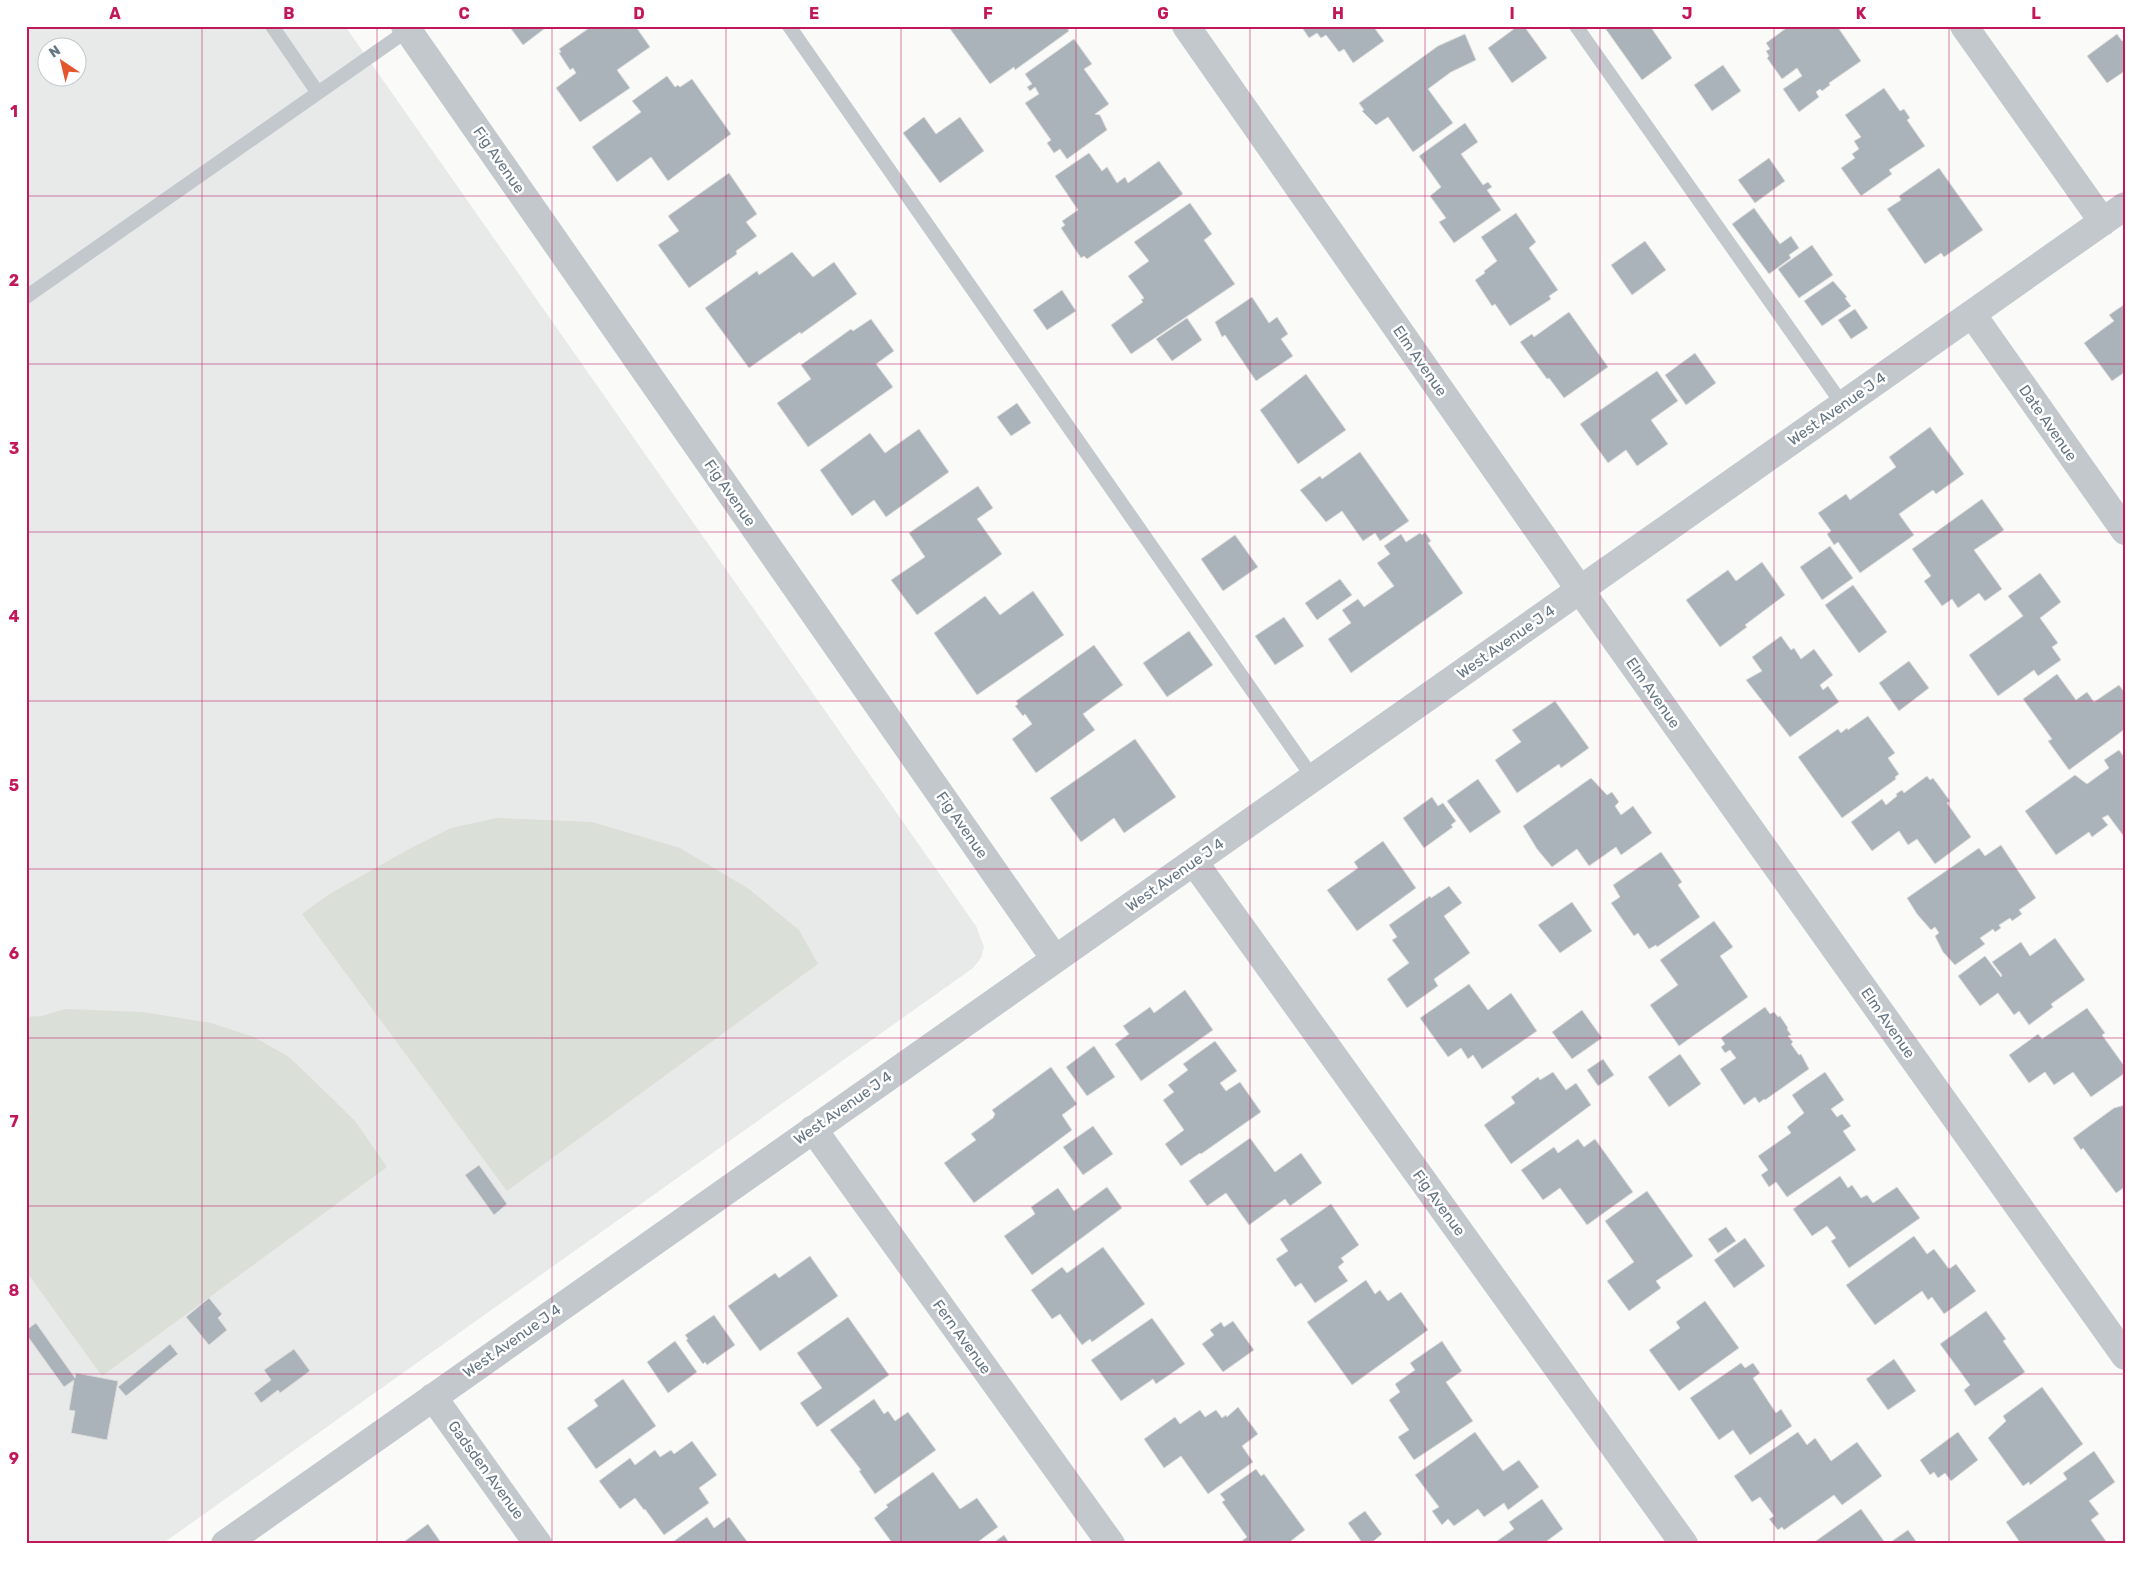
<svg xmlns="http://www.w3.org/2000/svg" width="2151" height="1570" font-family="Rubik,sans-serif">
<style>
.built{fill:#e8e9e9;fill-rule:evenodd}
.green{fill:#dadfd7}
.building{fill:#aab3b9;stroke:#dcdcda}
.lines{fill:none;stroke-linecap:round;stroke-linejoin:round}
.service{stroke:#c3c8cc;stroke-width:14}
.minor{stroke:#c3c8cc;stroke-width:28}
.grid{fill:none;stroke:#c2185b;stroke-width:1;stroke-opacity:0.55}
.labels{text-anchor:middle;stroke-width:5;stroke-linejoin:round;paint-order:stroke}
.street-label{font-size:15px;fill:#657683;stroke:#fff}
.neatline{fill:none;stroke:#c2185b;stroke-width:2}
.grid-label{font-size:16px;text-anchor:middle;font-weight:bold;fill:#c2185b}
</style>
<rect width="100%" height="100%" fill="#fafaf8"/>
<path class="built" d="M26 26H345L976 926 984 947 981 958 973 968 162 1544H26ZM48 48H78V78H48Z"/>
<path class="green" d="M497 818 592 822 680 848 749 889 799 930 818 964 507 1191 302 914 328 895 409 849 451 828Z
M65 1009 142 1012 211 1023 254 1037 289 1057 310 1077 355 1121 387 1167 102 1376 26 1271V1017L42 1016Z"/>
<path class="building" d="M509 26H548L523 45Z
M592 26H637L636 27 650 47 617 70 630 88 580 122 556 88 576 73 573 68 570 70 559 53 561 52 559 49Z
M948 26H1066L1069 31 1015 70 1014 67 990 84Z
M1301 26H1373L1384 41 1353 63 1344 49 1339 52 1326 35 1321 38 1317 33 1309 38Z
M1518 26H1524L1547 58 1512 83 1488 48Z
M1607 26H1650L1672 58 1642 80 1605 28Z
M1789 26H1807L1809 29 1812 26H1837L1861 61 1829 83 1830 85 1822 91 1820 89 1816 92 1819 97 1799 112 1783 89 1802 76 1797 68 1782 79 1767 58 1769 56 1766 51 1770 49 1766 43Z
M1465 34 1476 60 1451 72 1428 89 1453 123 1413 152 1388 117 1376 125 1362 111 1364 110 1359 103 1438 46Z
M2117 34 2122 41 2125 39V71L2107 83 2087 56Z
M1074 39 1092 64 1084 69 1109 104 1095 114 1100 115 1107 130 1067 159 1060 149 1054 153 1047 143 1051 140 1025 103 1039 94 1035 87 1030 91 1027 87 1032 84 1025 74Z
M1723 65 1741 91 1712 111 1694 85Z
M667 76 675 87 678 85 680 87 692 79 731 134 668 181 651 157 617 182 592 147 641 112 632 101Z
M1884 88 1900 111 1904 109 1910 118 1907 120 1925 146 1889 170 1892 174 1861 196 1841 168 1855 158 1852 154 1859 149 1854 141 1861 137 1845 115Z
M924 117 936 134 960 117 984 151 940 183 903 133Z
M1465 123 1478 142 1461 154 1483 185 1488 182 1492 187 1487 190 1501 210 1454 243 1439 222 1446 218 1430 196 1441 187 1419 156Z
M1089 153 1102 171 1107 167 1117 183 1125 177 1128 183 1159 161 1183 194 1087 259 1084 256 1081 258 1061 228 1065 225 1062 221 1078 210 1055 176Z
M1769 158 1785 181 1755 203 1738 180Z
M1939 168 1983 230 1944 257 1941 253 1925 264 1887 209 1901 200 1899 196Z
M729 173 757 214 746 222 757 236 736 251 737 254 689 288 658 245 679 231 668 216Z
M1190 203 1212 234 1204 240 1235 284 1131 354 1111 325 1143 302 1141 300 1144 298 1128 276 1149 261 1134 242Z
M1754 208 1780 244 1791 236 1799 248 1789 255 1791 258 1769 274 1732 224Z
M1516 213 1536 242 1529 248 1558 290 1549 296 1551 299 1510 326 1495 304 1492 306 1475 280 1485 273 1484 271 1497 261 1481 237Z
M1645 241 1666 270 1632 295 1611 265Z
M1812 245 1833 275 1799 298 1778 269Z
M792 252 813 277 834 262 857 294 801 334 800 332 749 368 705 308 757 271 759 275Z
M1833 281 1847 297 1845 298 1851 306 1822 326 1804 301Z
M1062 290 1076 311 1047 330 1033 310Z
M1252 297 1269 323 1277 317 1288 334 1281 339 1293 356 1256 381 1225 335 1222 337 1215 322Z
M2125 304V372L2112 381 2084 343 2114 321 2109 315Z
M1855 309 1868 328 1851 339 1838 320Z
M1569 312 1608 367 1564 398 1549 378 1547 379 1520 342 1532 334 1534 337Z
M1187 318 1202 340 1172 361 1156 339Z
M871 319 894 351 876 364 893 387 808 447 777 403 811 379 801 365 851 329 853 331Z
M1695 353 1716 383 1686 405 1665 375Z
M1657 371 1678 401 1651 420 1668 444 1637 466 1626 450 1608 463 1580 424Z
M1306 374 1346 430 1298 464 1260 410Z
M1017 403 1031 423 1011 436 997 417Z
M1930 427 1964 474 1936 494 1933 490 1899 514 1914 535 1860 573 1838 542 1834 545 1827 534 1831 531 1818 513 1846 494 1850 500 1896 467 1889 457Z
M919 429 949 472 886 517 874 500 852 516 820 470 870 433 885 453Z
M1360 452 1409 521 1380 541 1375 533 1363 541 1342 511 1326 522 1300 490 1320 476 1322 479Z
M978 486 993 508 977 519 1002 554 917 615 891 580 925 557 909 533Z
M1982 499 2004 530 1974 550 2002 589 1985 601 1979 593 1958 608 1952 599 1942 606 1924 581 1931 576 1912 549Z
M1425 532 1431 541 1428 543 1463 593 1351 673 1328 639 1351 623 1342 610 1358 599 1364 607 1394 586 1377 563 1390 554 1384 546 1401 534 1406 542 1420 533 1422 535Z
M1235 535 1258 567 1223 591 1201 559Z
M1830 546 1853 578 1822 600 1800 567Z
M1762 562 1785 595 1745 625 1747 627 1720 647 1686 600 1728 570 1736 581Z
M2040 573 2061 602 2040 618 2058 643 2052 647 2061 660 2038 676 2034 670 1998 696 1969 655 2023 616 2008 596Z
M1340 579 1352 595 1317 620 1305 603Z
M1853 585 1887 632 1859 653 1825 605Z
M1033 591 1064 635 977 695 934 633 985 596 1000 615Z
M1284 617 1304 646 1275 665 1255 636Z
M1189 631 1213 665 1167 697 1143 663Z
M1781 636 1791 650 1794 648 1801 659 1814 649 1833 675 1820 685 1823 690 1828 686 1839 702 1790 737 1746 680 1762 671 1752 657Z
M1094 645 1123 685 1083 714 1095 730 1036 773 1012 739 1032 724 1025 714 1023 716 1015 706 1018 704 1016 701Z
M1909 661 1929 688 1899 711 1879 683Z
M2057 674 2076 700 2087 692 2094 702 2119 685 2125 693V729L2069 770 2048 741 2052 739 2023 699Z
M1555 701 1589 748 1561 768 1559 764 1517 793 1495 760 1521 742 1512 730Z
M1868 716 1895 753 1888 758 1899 774 1895 777 1896 779 1842 818 1798 757 1838 729 1841 733 1847 728 1848 730Z
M1135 739 1176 797 1124 833 1114 818 1081 842 1050 798Z
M2119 750 2125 758V838L2108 815 2102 818 2108 825 2092 837 2089 832 2056 855 2025 811 2075 775 2087 784 2109 768 2104 760Z
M1927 776 1930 780 1933 778 1950 801 1947 803 1971 837 1935 864 1917 839 1908 845 1899 831 1872 851 1851 822 1882 799 1886 805 1897 796 1896 794 1902 790 1904 793Z
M1591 778 1607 795 1612 792 1619 802 1615 806 1621 815 1633 806 1652 833 1621 855 1616 847 1589 866 1577 849 1552 867 1537 849 1523 826Z
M1478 779 1501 812 1470 833 1447 801Z
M1432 797 1438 806 1443 803 1456 821 1451 825 1453 827 1424 848 1403 818Z
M1383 841 1416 888 1357 931 1327 890 1358 868 1354 862Z
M2001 845 2036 898 2019 910 2022 914 2012 921 2010 918 1999 925 2001 928 1995 932 1993 929 1980 938 1985 944 1955 965 1943 952 1935 936 1939 933 1935 927 1931 930 1917 914 1907 898 1979 848 1985 856Z
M1661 852 1682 882 1678 885 1700 917 1657 947 1656 945 1649 949 1638 933 1634 936 1611 903 1620 897 1613 885Z
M1449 886 1462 903 1444 916 1470 953 1434 979 1438 986 1407 1008 1387 979 1409 963 1392 940 1397 937 1389 925 1430 896 1431 898Z
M1572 902 1592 931 1560 953 1538 925Z
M1714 921 1733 947 1720 956 1748 997 1679 1046 1650 1005 1678 985 1660 960Z
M2055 938 2085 980 2051 1004 2053 1007 2029 1025 2019 1011 2014 1015 1998 993 1980 1006 1958 976 1985 956 2001 977 2002 975 1992 962 2021 942 2030 956Z
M1469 984 1488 1010 1511 993 1537 1031 1482 1069 1473 1055 1468 1059 1461 1048 1448 1057 1420 1018Z
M1185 990 1213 1030 1141 1081 1115 1044 1129 1034 1123 1026 1150 1007 1154 1013Z
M1765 1007 1770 1014 1774 1012 1778 1017 1780 1016 1788 1028 1787 1029 1791 1035 1788 1036 1793 1042 1791 1044 1799 1055 1801 1054 1809 1069 1765 1100 1764 1099 1759 1103 1755 1097 1744 1105 1720 1069 1736 1058 1730 1050 1725 1053 1721 1047 1725 1044 1721 1038Z
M2087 1008 2105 1033 2102 1035 2125 1067V1073L2091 1097 2073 1072 2054 1085 2045 1072 2029 1083 2009 1055 2038 1034 2042 1039Z
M1582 1010 1602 1038 1572 1059 1552 1032Z
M1215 1041 1237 1071 1220 1083 1226 1091 1240 1082 1261 1112 1201 1154 1200 1153 1181 1166 1165 1144 1184 1130 1163 1100 1174 1092 1168 1085 1188 1070 1183 1064Z
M1094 1046 1115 1077 1087 1096 1066 1067Z
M1680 1054 1701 1084 1669 1107 1648 1077Z
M1603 1059 1614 1075 1598 1086 1587 1070Z
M1051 1067 1077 1104 1062 1115 1072 1130 974 1203 944 1163 976 1140 971 1134 993 1118 995 1114 992 1110Z
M1553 1072 1566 1090 1576 1083 1591 1105 1511 1164 1484 1125 1515 1103 1511 1097 1538 1077 1540 1080Z
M1825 1072 1844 1100 1831 1109 1837 1117 1842 1114 1851 1126 1843 1131 1856 1150 1787 1197 1776 1182 1769 1187 1761 1175 1768 1170 1758 1156 1791 1133 1787 1127 1804 1113 1792 1095Z
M2125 1105V1187L2116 1193 2083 1148 2081 1150 2073 1138 2114 1108Z
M1093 1126 1113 1154 1083 1175 1063 1147Z
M1250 1138 1275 1172 1301 1153 1322 1183 1290 1206 1285 1199 1249 1225 1226 1193 1207 1206 1189 1181Z
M1578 1139 1584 1147 1595 1139 1633 1192 1587 1225 1560 1188 1543 1200 1521 1170 1554 1147 1558 1153Z
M479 1165 507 1204 494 1215 465 1175Z
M1840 1176 1848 1188 1852 1185 1861 1198 1867 1195 1873 1203 1897 1187 1920 1218 1849 1268 1831 1241 1836 1238 1827 1226 1812 1236 1793 1209Z
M1107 1187 1122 1208 1032 1275 1004 1236 1035 1214 1031 1207 1058 1188 1074 1211Z
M1647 1191 1693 1256 1656 1281 1661 1288 1629 1311 1607 1281 1634 1262 1605 1221Z
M1331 1204 1359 1245 1341 1258 1344 1262 1338 1267 1348 1281 1315 1303 1301 1283 1295 1287 1276 1259 1288 1251 1280 1239Z
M1726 1227 1736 1241 1718 1253 1708 1239Z
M1914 1236 1927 1254 1934 1249 1949 1269 1956 1264 1976 1291 1944 1314 1932 1297 1928 1300 1922 1291 1875 1325 1846 1285Z
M1745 1238 1765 1266 1734 1288 1714 1260Z
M1103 1247 1145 1304 1092 1342 1090 1339 1082 1345 1060 1314 1052 1319 1031 1290 1062 1267 1067 1273Z
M810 1256 838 1296 760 1351 728 1306 775 1273 779 1278Z
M1366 1280 1375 1294 1380 1290 1388 1301 1401 1292 1428 1330 1352 1385 1307 1322Z
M209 1298 222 1314 218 1318 227 1330 209 1345 186 1317Z
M1705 1301 1739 1348 1679 1391 1649 1350 1680 1328 1676 1322Z
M1986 1311 2006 1339 2003 1341 2025 1372 1975 1406 1964 1390 1970 1385 1940 1344Z
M714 1315 735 1345 707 1365 705 1362 703 1364 686 1340 688 1339 685 1335Z
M848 1317 889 1375 817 1427 800 1403 822 1388 797 1353Z
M1152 1318 1185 1364 1156 1384 1153 1379 1121 1401 1091 1360Z
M1233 1321 1254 1350 1223 1372 1202 1344 1214 1335 1210 1330 1221 1322 1224 1327Z
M36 1323 75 1378 76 1373 118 1381 107 1440 71 1433 75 1411 69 1410 74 1380 64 1387 26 1334V1330Z
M675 1341 697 1372 668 1393 647 1362Z
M1442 1341 1462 1371 1446 1382 1473 1421 1414 1460 1398 1437 1409 1430 1389 1400 1400 1392 1395 1384 1415 1370 1410 1363Z
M170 1344 178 1354 126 1396 118 1387Z
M294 1349 310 1371 280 1393 278 1390 261 1403 254 1393 271 1380 264 1370Z
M1894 1359 1916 1391 1888 1410 1866 1379Z
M1741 1363 1745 1368 1753 1363 1760 1373 1753 1378 1776 1413 1781 1409 1792 1426 1750 1455 1733 1430 1719 1440 1690 1398Z
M623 1379 656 1426 596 1469 567 1428 598 1406 594 1400Z
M2042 1387 2083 1444 2030 1485 2029 1482 2023 1486 1988 1438 2006 1421 2003 1416Z
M874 1399 884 1414 888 1411 895 1421 908 1412 936 1450 875 1494 859 1471 861 1470 830 1430Z
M1238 1407 1258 1434 1242 1446 1253 1462 1208 1494 1181 1456 1164 1468 1144 1439 1175 1417 1180 1424 1200 1410 1205 1417 1216 1410 1222 1418 1226 1415 1227 1417Z
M1475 1432 1503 1471 1519 1460 1539 1487 1508 1510 1504 1503 1484 1517 1478 1509 1454 1526 1448 1519 1442 1525 1432 1511 1439 1507 1415 1475Z
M1798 1432 1807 1445 1815 1438 1831 1461 1857 1442 1882 1476 1842 1505 1834 1495 1784 1530 1782 1527 1778 1530 1769 1519 1774 1516 1760 1497 1752 1502 1734 1476Z
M1958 1432 1978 1460 1951 1481 1945 1473 1938 1478 1934 1472 1930 1475 1920 1460Z
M692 1441 717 1475 699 1488 709 1503 664 1535 645 1509 644 1510 635 1498 620 1509 599 1481 630 1458 635 1465 655 1450 660 1457 671 1450 674 1454Z
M2094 1451 2115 1482 2089 1501 2099 1514 2091 1520 2108 1544H2021L2006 1522 2067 1479 2063 1473Z
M1256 1469 1261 1476 1264 1474 1305 1530 1287 1544H1238L1247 1537 1222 1502 1225 1500 1220 1494Z
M933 1472 960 1509 977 1498 998 1527 975 1544H893L874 1518 888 1507 886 1505Z
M1542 1499 1563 1529 1543 1544H1493L1514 1529 1509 1522Z
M1861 1509 1886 1544H1814L1813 1543Z
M1365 1511 1382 1534 1370 1544H1363L1348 1523Z
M707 1517 714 1528 729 1517 749 1544H670Z
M428 1524 442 1544H401Z
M1908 1530 1918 1544H1888Z
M1004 1535 1010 1544H992Z"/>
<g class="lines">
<path class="service" d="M272 26 318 93
M789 26 1313 778
M1576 26 1843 405
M26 297 408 30"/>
<path class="minor" d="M405 26 1055 959
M1186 26 1580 590 2125 1356
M1964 26 2103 222
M1972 314 2125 531
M1194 862 1684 1544
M813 1129 1111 1544
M433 1397 538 1544
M225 1544 2125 206"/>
</g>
<path class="grid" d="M202 26V1544M377 26V1544M552 26V1544M726 26V1544M901 26V1544M1076 26V1544M1250 26V1544M1425 26V1544M1600 26V1544M1774 26V1544M1949 26V1544M26 196H2125M26 364H2125M26 532H2125M26 701H2125M26 869H2125M26 1038H2125M26 1206H2125M26 1374H2125"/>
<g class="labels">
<g class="street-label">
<text transform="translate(499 160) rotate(55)" y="5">Fig Avenue</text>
<text transform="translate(1420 361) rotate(55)" y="5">Elm Avenue</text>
<text transform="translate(1837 409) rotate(-35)" y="5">West Avenue J 4</text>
<text transform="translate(2048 423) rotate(55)" y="5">Date Avenue</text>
<text transform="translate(730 493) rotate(55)" y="5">Fig Avenue</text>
<text transform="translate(1506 642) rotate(-35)" y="5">West Avenue J 4</text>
<text transform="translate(1653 693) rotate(55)" y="5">Elm Avenue</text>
<text transform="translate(962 825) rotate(55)" y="5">Fig Avenue</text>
<text transform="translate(1175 875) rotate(-35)" y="5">West Avenue J 4</text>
<text transform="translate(1888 1023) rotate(55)" y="5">Elm Avenue</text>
<text transform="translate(843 1108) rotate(-35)" y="5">West Avenue J 4</text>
<text transform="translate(1439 1203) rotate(54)" y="5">Fig Avenue</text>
<text transform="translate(962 1337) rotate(54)" y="5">Fern Avenue</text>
<text transform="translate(512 1341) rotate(-35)" y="5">West Avenue J 4</text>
<text transform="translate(486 1470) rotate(54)" y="5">Gadsden Avenue</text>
</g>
</g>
<rect width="2151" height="1570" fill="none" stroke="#ffffff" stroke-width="55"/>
<g transform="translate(62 62) rotate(325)"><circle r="24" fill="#ffffff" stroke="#c1c8cd"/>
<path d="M0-4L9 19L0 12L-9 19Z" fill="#e4572e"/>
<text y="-8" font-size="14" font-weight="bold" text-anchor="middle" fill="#657683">N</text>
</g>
<rect x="28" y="28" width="2096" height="1514" class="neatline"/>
<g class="grid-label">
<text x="115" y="19">A</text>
<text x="289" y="19">B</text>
<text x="464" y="19">C</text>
<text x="639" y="19">D</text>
<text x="814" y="19">E</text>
<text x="988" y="19">F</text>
<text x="1163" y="19">G</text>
<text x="1338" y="19">H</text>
<text x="1512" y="19">I</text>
<text x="1687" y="19">J</text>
<text x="1861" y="19">K</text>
<text x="2036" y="19">L</text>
<text x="14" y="117">1</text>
<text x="14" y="286">2</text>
<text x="14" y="454">3</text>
<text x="14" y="622">4</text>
<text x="14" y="791">5</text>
<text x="14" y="959">6</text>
<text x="14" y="1127">7</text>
<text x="14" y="1296">8</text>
<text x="14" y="1464">9</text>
</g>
</svg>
